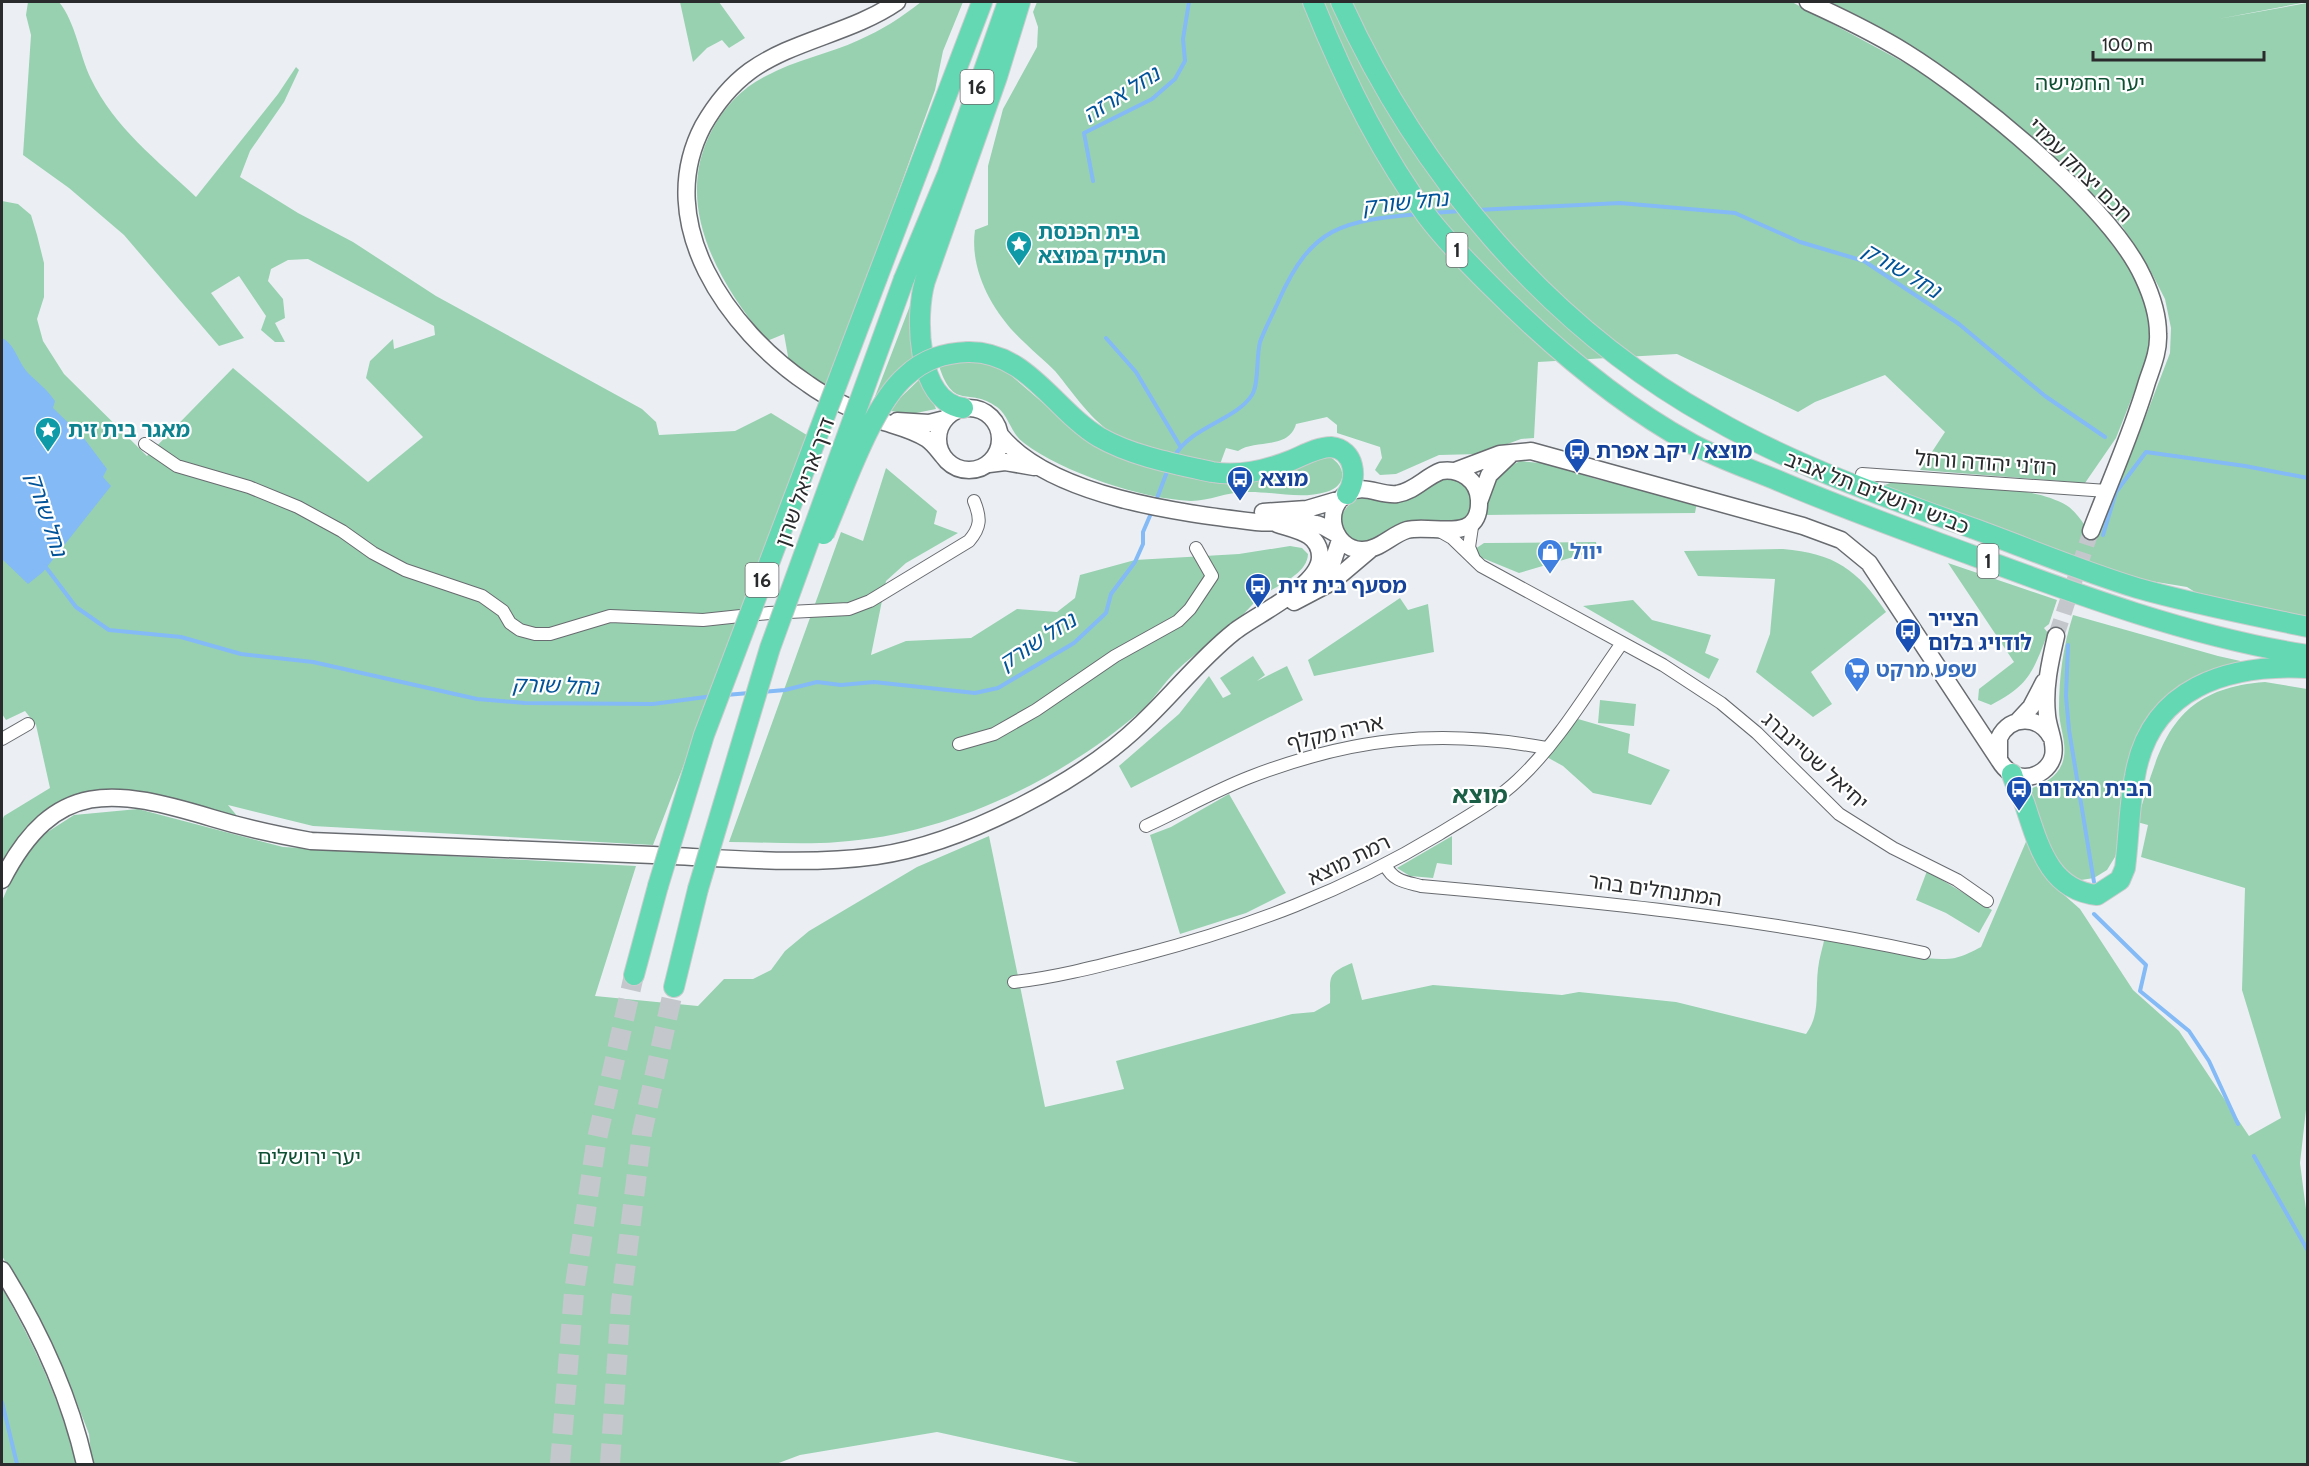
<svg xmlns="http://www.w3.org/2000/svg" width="2309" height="1466" font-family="Cabin,'Noto Sans Hebrew',sans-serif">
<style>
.green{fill:#98d1b0}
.water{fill:#84baf6}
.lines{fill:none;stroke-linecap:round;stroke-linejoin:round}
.stream{stroke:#84baf6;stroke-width:4}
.secondary-tunnel{stroke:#c4c8cc;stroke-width:16;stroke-dasharray:16 8;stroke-linecap:butt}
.trunk-tunnel{stroke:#c4c8cc;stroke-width:20;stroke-dasharray:20 10;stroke-linecap:butt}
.minor-casing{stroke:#686b6f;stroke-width:14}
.secondary-casing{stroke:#686b6f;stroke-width:19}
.trunk-casing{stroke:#cccccd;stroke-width:22}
.minor{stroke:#fff;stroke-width:12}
.secondary{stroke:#fff;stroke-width:16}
.trunk{stroke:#63d8b3;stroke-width:20}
.trunk-bridge-casing{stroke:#cccccd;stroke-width:22;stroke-linecap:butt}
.trunk-bridge{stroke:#63d8b3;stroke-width:20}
.labels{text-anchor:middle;stroke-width:4.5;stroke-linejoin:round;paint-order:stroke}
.shield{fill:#fff;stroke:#6a6b6c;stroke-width:1.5}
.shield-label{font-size:20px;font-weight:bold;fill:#2a2b2d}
.park-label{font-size:21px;fill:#0e5033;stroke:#fff}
.street-label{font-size:21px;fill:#2a2b2d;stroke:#fff}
.culture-label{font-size:21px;font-weight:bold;fill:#0d838f;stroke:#fff;text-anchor:start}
.transit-label{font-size:21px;font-weight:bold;fill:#164399;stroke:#fff;text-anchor:start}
.shop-label{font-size:21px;font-weight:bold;fill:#366cbe;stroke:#fff;text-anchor:start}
.water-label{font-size:22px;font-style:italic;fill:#005399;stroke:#fff}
.quarter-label{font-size:24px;font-weight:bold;fill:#1a5f46;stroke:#fff}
</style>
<rect width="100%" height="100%" fill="#ebeff4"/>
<path class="green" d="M28 2H59C76 23 79 54 91 79 114 127 157 160 196 197L278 94 296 67 299 70 284 102 250 151 240 177 298 213 353 242 436 296 642 409 656 422 659 435 735 431 771 413 810 437 653 845 313 826 228 805 243 823C189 808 101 769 51 808 30 824 17 847 2 868V821L4 816 50 788 36 725 25 711 6 720 2 714V201L18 204 31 215 37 235 44 263V297L37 319 43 341 64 374 147 456 233 368 368 482 423 437 366 378 370 361 393 339 394 349 435 335 434 326 308 259 288 260 271 269 268 281 283 299 285 318 275 323 285 342H275L261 330 266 316 239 276 211 293 244 338 219 346 124 235 69 188 23 155 31 35 26 15Z
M680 2H719L745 38 729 48 722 40 707 48 693 62Z
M921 2H963L943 51 935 90 828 387 789 362 784 334 767 341C719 283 672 205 712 130 725 106 742 88 766 76 795 60 829 54 859 40 882 30 902 17 921 2Z
M1037 2H1792L1933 78 2009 137 2092 218 2142 285 2153 327 2150 352 2116 438 2085 483 1920 470 1945 432 1885 375 1815 402 1798 412 1677 354 1538 362 1534 438 1521 439 1480 454 1439 455 1396 474 1380 475 1375 470 1382 458 1380 447 1337 433V425L1327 417 1296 424C1289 450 1255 439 1238 451L1226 448 1219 467C1186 460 1148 455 1118 437 1091 421 1075 395 1055 371 1045 361 1035 353 1025 343 994 315 969 271 975 230L988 225V166L1003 109 1037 47 1038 27 1033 12Z
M1827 2H2307L2218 19 2307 3V618L2198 594 2187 587 2132 578 1880 487 1895 481H1914C1956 485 2031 485 2066 505 2074 510 2080 518 2085 526L2132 452 2170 353 2171 328 2165 299 2149 268 2120 223 2068 168 2057 163C1982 92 1920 46 1827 2Z
M916 290C910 315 908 336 915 362L871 407Z
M969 361 1000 366 1078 433 1181 475 1231 484 1249 483 1271 478 1322 457H1330C1347 467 1347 486 1326 492 1300 500 1272 491 1245 492 1227 492 1209 501 1191 501 1142 499 1062 472 1024 443 1011 434 1009 416 997 407 968 386 954 412 939 366Z
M923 376 936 409 911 414 891 411 900 398Z
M1520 461 1550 464 1596 479 1697 502 1695 513 1484 515C1490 490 1495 473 1520 461Z
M886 468 937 511 934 524 958 533 906 563 886 581 871 655 906 641 971 638 1017 609 1057 612 1075 598 1080 575 1135 560 1239 554 1290 546 1302 548 1308 554C1307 578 1268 587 1253 604 1230 630 1200 648 1175 672 1163 684 1154 699 1142 710 1060 781 946 835 838 842 803 845 765 842 729 842L841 532 863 541Z
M1446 478 1460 479 1473 492 1469 515C1446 534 1437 515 1415 521 1397 526 1380 538 1362 544L1346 537 1339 521C1355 482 1381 504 1413 496 1425 494 1434 482 1446 478Z
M1596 542 1597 550 1519 573 1480 557 1475 549 1484 543Z
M1783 549C1834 553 1858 570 1886 612L1811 672 1832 704 1813 717 1756 672 1770 634 1775 579 1698 576 1684 551Z
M1948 563 2057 600 2049 624 2044 628 2048 633C2033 671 2030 685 1991 705L1978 700 1979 689 2014 662Z
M1400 598 1408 610 1428 604 1434 652 1314 676 1308 660Z
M1633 600 1652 620 1711 635 1705 653 1719 659 1709 679 1583 606Z
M2073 615 2218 656 2254 664 2167 700 2115 857 2107 870 2094 878 2081 880 2062 871 2034 817 2030 789C2043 784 2056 778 2062 764 2069 746 2059 728 2059 710 2059 676 2063 647 2073 615Z
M1253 656 1265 675 1257 681 1287 666 1303 700 1131 788 1119 766 1179 714 1209 676 1223 698 1231 694 1220 678Z
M2265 682 2307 689 2308 1092 2300 1163 2308 1225 2307 1464H1084L937 1432 800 1455 776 1464H92L89 1434 70 1385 38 1315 2 1256V901L20 859 46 833 74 815 138 809 283 847 636 866 595 996 698 1006 724 979H753L771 970 785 951 809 931 917 867 989 836 1045 1107 1124 1089 1116 1061 1292 1014 1314 1012 1330 1003C1331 978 1325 974 1352 963L1362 1000 1433 985 1562 995 1579 992 1676 1002 1806 1034C1821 1013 1815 993 1818 969 1819 958 1823 947 1825 936 1859 943 1923 964 1955 958 1964 956 1973 951 1981 947L2028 837 2045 868 2063 894 2080 909 2133 990 2179 1031 2249 1136 2281 1118 2242 990 2245 888 2141 857 2148 825 2137 822C2160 744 2171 689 2265 682Z
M1600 700 1636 704 1634 726 1598 723Z
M1578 719 1630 734 1628 753 1670 770 1651 805 1593 793 1563 766 1545 756Z
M1229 794 1286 893 1246 913 1180 934 1150 835 1171 827Z
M1452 836V865L1437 863 1433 878 1410 876 1397 868Z
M1927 871 1992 910 1979 933 1946 913 1916 900Z
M2 1288C34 1344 61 1402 76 1464H2Z"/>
<path class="water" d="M2 338C15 344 18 362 28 373 38 383 46 388 55 401L53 408 83 437 107 469 103 477 111 486 43 572 28 584 2 559Z"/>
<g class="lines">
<path class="stream" d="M1093 181 1084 133 1152 99 1175 79 1185 61 1183 39 1189 2
M1477 210 1620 203 1735 213 1800 242 1864 261 1959 324 2045 396 2105 437
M1432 213 1461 211
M1106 338 1136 372 1180 446
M1174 457C1191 426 1235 421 1252 395 1259 384 1256 358 1260 342 1265 328 1273 314 1279 300 1312 226 1342 221 1419 214
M1156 501 1168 469
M2103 535 2116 492 2146 452 2245 466 2308 478
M45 566 76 607 109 630 181 637 241 654 313 662 477 699 525 703 653 704 713 696
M2068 645 2066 696 2069 730 2094 882
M762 692 785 690 817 682 841 685 874 682 975 693 998 688 1074 643 1106 613 1111 594 1135 562 1143 544V532L1152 511
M726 695 749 693
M2094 914 2146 965 2140 991 2189 1031 2209 1061 2238 1124
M2254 1156 2308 1251
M2 1402 17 1464"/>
<path class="secondary-tunnel" d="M2056 636 2091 531"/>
<path class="trunk-tunnel" d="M560 1464 574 1292 596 1143 634 975
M610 1464 621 1302 642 1133 674 987"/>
<g class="minor-casing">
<path id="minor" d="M145 444 177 466 249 487 298 507 342 531 373 553 405 570 482 596 503 611 510 623 520 630 535 634H550L610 616 703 620 769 613 849 609 870 601 969 541C981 527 981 518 974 501
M1862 474 2107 491
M1473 520 1469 547 1474 559
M1438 530 1452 538 1481 566 1663 665 1721 703 1757 733 1839 814 1893 848 1957 880 1987 901
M2 739 28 724
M959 744 994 734 1036 710 1115 656 1178 621 1190 609 1212 576 1196 548
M1146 826C1181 810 1214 791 1250 777 1351 738 1439 728 1546 748
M1386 866C1393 881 1406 882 1421 886 1590 901 1758 917 1924 953
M1014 982C1058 977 1099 966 1142 955 1249 927 1345 891 1439 834 1466 817 1495 802 1518 780 1558 743 1590 688 1622 643"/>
</g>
<g class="secondary-casing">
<path id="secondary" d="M897 2C852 33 793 40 750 71 731 85 715 105 703 126 652 223 728 330 808 384 830 400 856 411 881 421 896 426 914 430 927 439 933 443 938 450 943 456
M1808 2C1841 17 1874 33 1905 52 1973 94 2110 205 2143 277 2151 294 2158 315 2158 334 2159 351 2152 367 2147 382 2132 433 2110 481 2091 531
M938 439a31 31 0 1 1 62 0a31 31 0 1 1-62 0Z
M897 421 929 423 945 419
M1001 436C1052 497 1181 513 1256 522 1276 524 1297 520 1316 524 1323 525 1330 531 1337 534
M989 464 1005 462 1034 467
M1441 471C1460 468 1478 480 1479 500 1481 546 1431 523 1407 530 1391 535 1378 551 1361 550 1332 548 1322 508 1348 493 1364 483 1380 496 1397 494 1415 491 1425 477 1441 471Z
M1455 471 1500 454 1531 451 1803 526 1841 540 1869 563 1999 760
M1479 502 1489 475 1510 455
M1263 512 1307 509 1341 499
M1316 580 1333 561 1340 540 1338 536
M1294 602 1332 582 1371 549
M2018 721 2031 707 2044 682
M2051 737C2039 715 2010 715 1999 738V760C2005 770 2013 777 2025 777 2038 777 2050 768 2053 756 2056 743 2048 728 2047 715 2044 688 2050 662 2056 636
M2 880C55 777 115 789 212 818 245 828 277 835 311 841 425 846 539 850 653 855 726 858 803 866 876 856 961 844 1080 783 1142 723 1173 694 1200 659 1234 632 1255 615 1320 586 1320 557 1320 533 1295 530 1277 524
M2 1270C40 1331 69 1394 85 1464"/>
</g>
<g class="trunk-casing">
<path id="trunk" d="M1313 2C1343 77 1379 151 1427 216 1446 241 1469 264 1491 286 1551 346 1617 403 1692 444 1720 459 1750 469 1779 481 1840 507 1903 530 1966 553 2076 594 2191 637 2308 655
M1341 2C1418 172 1547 326 1712 418 1793 465 1884 497 1972 528 2027 548 2081 571 2137 588 2193 604 2251 615 2308 627
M877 278 982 2
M904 279 948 173 1008 2
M968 352C1027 351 1054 410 1099 437 1132 456 1175 464 1212 472 1240 477 1267 470 1292 460 1304 455 1318 447 1331 447 1355 449 1358 479 1347 494
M963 408C916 401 915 315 925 281L997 77 1020 2
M2012 774C2015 786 2023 796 2026 808 2039 847 2050 890 2097 895L2120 880 2125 868C2129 837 2129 806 2135 776 2150 687 2228 664 2308 668
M634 975 658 886
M674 987 698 889"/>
</g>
<use href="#minor" class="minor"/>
<use href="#secondary" class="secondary"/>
<use href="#trunk" class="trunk"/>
<g class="trunk-bridge-casing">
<path id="trunk-bridge" d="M824 534C843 491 871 406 906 376 924 359 944 353 968 352
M658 886 704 735 877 278
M698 889 770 648 904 279"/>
</g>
<use href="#trunk-bridge" class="trunk-bridge"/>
</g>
<defs>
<g id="sight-pin" transform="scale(1.35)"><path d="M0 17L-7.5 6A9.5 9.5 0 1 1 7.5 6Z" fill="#0f9aa8" stroke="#fff"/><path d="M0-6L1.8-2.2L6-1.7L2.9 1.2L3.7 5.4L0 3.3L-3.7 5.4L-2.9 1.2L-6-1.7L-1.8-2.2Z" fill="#fff"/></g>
<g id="bus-pin" transform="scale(1.35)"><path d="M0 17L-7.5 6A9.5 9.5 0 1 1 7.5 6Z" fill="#1a4fb4" stroke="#fff"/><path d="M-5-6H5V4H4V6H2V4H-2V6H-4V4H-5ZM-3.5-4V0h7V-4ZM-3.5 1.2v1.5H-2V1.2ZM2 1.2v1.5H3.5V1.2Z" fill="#fff"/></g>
<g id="shop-pin" transform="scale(1.35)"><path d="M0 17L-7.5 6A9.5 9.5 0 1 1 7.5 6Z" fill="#3f7fe0" stroke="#fff"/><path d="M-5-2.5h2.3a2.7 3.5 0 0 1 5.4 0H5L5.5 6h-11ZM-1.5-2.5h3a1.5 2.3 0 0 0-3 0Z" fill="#fff"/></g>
<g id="supermarket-pin" transform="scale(1.35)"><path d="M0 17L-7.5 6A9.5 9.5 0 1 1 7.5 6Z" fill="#3f7fe0" stroke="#fff"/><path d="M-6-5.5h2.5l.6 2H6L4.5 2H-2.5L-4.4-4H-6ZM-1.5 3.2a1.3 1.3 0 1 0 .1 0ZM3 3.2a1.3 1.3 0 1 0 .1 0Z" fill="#fff"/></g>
</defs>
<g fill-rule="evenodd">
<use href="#sight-pin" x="1019" y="244"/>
<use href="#sight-pin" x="48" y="430"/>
<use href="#bus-pin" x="1577" y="451"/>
<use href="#bus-pin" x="1240" y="479"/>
<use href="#shop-pin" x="1550" y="552"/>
<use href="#bus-pin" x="1258" y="586"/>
<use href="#bus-pin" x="1908" y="631"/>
<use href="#supermarket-pin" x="1857" y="670"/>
<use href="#bus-pin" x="2019" y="789"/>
</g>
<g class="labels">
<g class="shield">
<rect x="960.5" y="70" width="33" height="34" rx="4.5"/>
<rect x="1446.5" y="233" width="21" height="34" rx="4.5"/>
<rect x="1977.5" y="544" width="21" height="34" rx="4.5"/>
<rect x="745.5" y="563" width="33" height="34" rx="4.5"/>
</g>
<g class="shield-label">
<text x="977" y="94">16</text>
<text x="1457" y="257">1</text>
<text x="1988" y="568">1</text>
<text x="762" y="587">16</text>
</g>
<g class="park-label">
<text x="2090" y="90">יער החמישה</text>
<text x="309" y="1164">יער ירושלים</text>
</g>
<g class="street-label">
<text transform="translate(2080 170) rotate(45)" y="7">חכם יצחק עמדי</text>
<text transform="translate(1986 463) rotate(4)" y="7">רוז'ני יהודה ורחל</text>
<text transform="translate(805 482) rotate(-70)" y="7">דרך אריאל שרון</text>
<text transform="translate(1877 493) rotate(21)" y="7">כביש ירושלים תל אביב</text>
<text transform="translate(1335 733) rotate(-13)" y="7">אריה מקלף</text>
<text transform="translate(1815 761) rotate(42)" y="7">יחיאל שטיינברג</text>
<text transform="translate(1349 860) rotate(-26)" y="7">רמת מוצא</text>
<text transform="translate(1655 890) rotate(8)" y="7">המתנחלים בהר</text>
</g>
<g class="culture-label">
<text x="1038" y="239">בית הכנסת<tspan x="1038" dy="24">העתיק במוצא</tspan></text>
<text x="68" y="437">מאגר בית זית</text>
</g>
<g class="transit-label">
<text x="1596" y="458">מוצא / יקב אפרת</text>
<text x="1260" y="486">מוצא</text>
<text x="1278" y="593">מסעף בית זית</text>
<text x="1928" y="626">הצייר<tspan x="1928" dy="24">לודויג בלום</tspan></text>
<text x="2038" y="796">הבית האדום</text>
</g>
<g class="shop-label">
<text x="1570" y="559">יוול</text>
<text x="1876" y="677">שפע מרקט</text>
</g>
<g class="water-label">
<text transform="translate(1121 94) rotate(-32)" y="8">נחל ארזה</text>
<text transform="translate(1405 202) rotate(-6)" y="8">נחל שורק</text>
<text transform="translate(1902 270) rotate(31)" y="8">נחל שורק</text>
<text transform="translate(47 514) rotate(72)" y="8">נחל שורק</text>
<text transform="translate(1037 641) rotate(-33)" y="8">נחל שורק</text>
<text transform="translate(555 685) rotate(2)" y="8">נחל שורק</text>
</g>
<g class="quarter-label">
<text x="1480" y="803">מוצא</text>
</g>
</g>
<rect width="2309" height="1466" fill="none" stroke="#2a2b2d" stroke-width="6"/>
<path d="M2093 51v9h171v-9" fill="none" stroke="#2a2b2d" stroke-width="3"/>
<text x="2102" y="51" font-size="18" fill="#2a2b2d" stroke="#ffffff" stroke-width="4.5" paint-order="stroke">100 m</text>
</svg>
